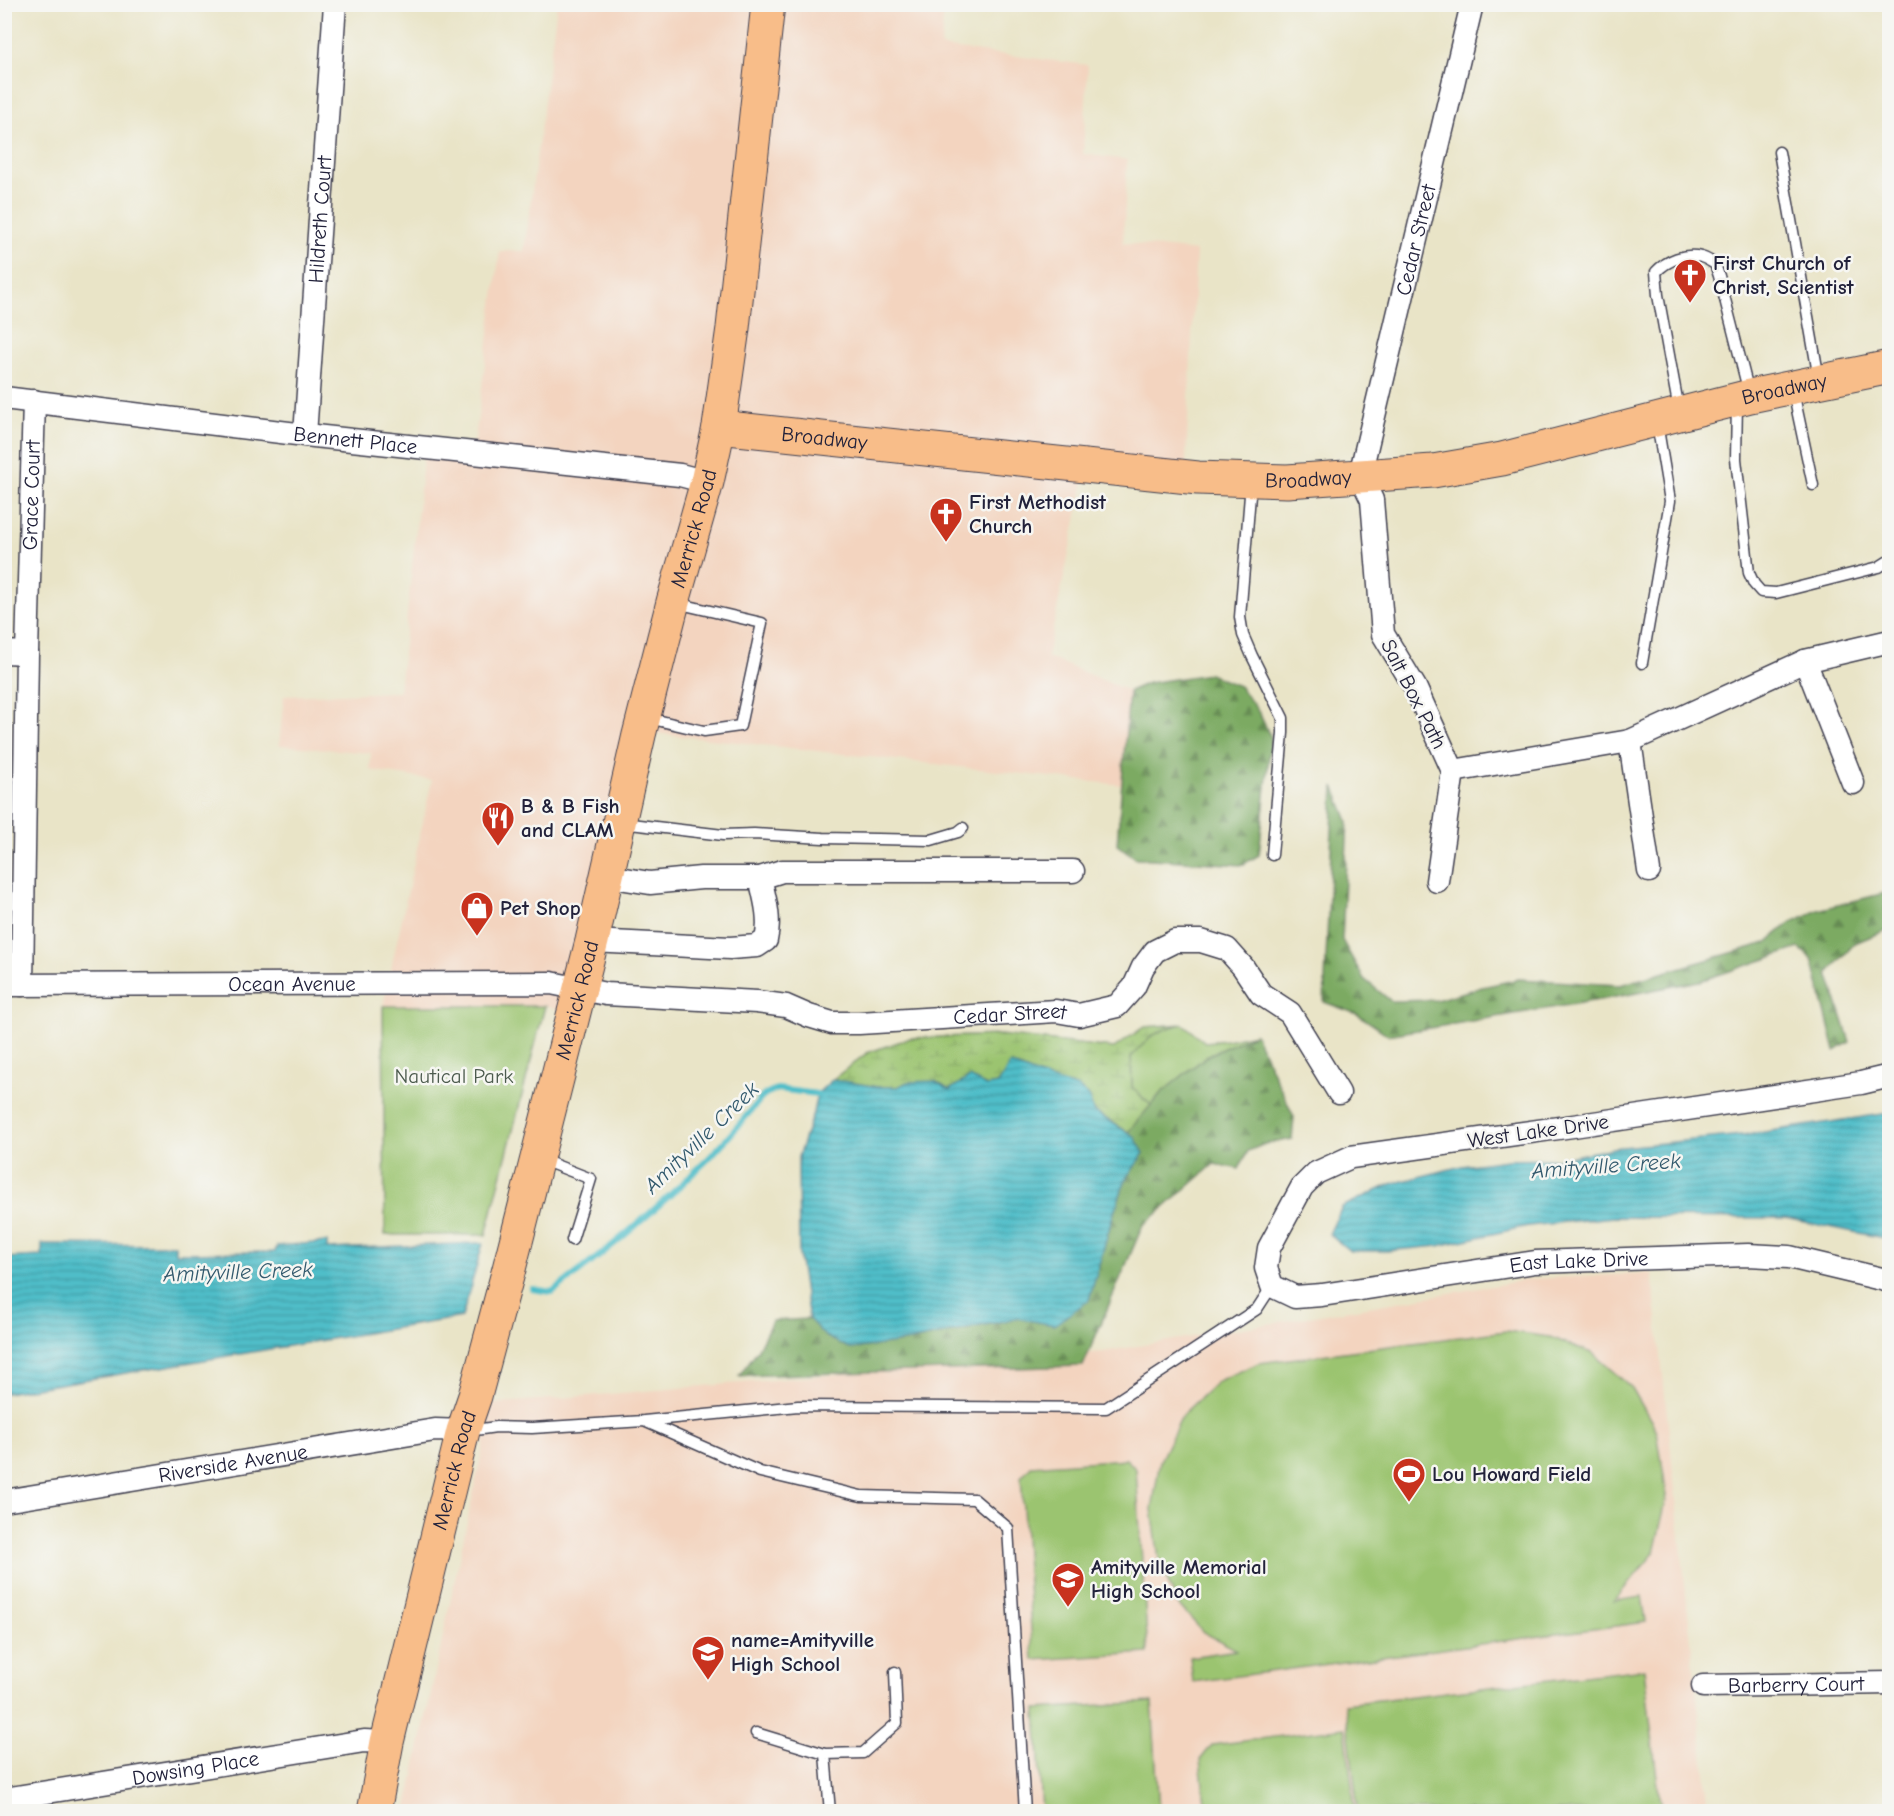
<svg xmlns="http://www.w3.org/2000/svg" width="1894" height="1816" font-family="'Comic Neue',sans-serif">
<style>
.built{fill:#f3d4bf}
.green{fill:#9bc470;stroke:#5e7356;stroke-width:1.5}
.forest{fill:url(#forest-firs);stroke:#4f664e;stroke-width:1.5}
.wetland{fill:url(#wetland-marsh);stroke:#5e7356;stroke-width:1.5}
.water{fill:url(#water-rules);stroke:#397082;stroke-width:1.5}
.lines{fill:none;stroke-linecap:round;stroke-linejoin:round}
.stream{stroke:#50bec9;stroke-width:6}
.service-casing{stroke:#403f50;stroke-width:13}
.minor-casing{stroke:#403f50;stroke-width:25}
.primary-casing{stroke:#403f50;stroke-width:35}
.service{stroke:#fff;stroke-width:10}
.minor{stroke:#fff;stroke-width:22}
.primary{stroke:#f8bd89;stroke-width:33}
.labels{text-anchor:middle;stroke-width:5;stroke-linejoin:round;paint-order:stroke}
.street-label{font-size:21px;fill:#22223b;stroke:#f6f6f2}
.poi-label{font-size:21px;font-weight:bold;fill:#22223b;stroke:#f6f6f2;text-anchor:start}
.park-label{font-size:21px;fill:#4c5b4e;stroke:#f6f6f2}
.water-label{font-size:22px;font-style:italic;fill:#32596d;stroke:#f6f6f2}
</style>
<defs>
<pattern id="forest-firs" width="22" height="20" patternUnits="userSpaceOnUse" patternTransform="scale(1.5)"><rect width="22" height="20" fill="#7caa62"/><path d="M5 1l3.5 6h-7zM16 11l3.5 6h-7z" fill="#658a52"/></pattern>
<pattern id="wetland-marsh" width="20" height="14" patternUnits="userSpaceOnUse" patternTransform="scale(1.5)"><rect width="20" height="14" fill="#9bc470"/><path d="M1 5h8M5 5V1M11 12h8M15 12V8" fill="none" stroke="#85a862"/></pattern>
<pattern id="water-rules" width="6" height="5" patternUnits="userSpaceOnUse" patternTransform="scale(1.5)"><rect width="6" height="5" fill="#50bec9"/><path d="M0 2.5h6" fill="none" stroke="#429aa4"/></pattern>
</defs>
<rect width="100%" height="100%" fill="#f6f6f2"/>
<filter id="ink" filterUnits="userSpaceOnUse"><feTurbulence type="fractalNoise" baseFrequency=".0167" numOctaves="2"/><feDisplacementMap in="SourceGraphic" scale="12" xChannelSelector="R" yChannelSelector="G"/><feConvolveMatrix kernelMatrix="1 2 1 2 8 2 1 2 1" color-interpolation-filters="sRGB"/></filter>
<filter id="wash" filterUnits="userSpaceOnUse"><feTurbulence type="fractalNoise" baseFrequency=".008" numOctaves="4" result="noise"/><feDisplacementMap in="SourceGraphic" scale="24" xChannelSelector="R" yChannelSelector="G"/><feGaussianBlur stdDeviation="1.35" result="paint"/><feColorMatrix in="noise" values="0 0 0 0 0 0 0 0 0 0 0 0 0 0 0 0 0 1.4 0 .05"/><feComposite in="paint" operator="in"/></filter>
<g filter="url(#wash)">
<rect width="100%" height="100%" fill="#e9e4c7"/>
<path class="built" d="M557 5H944L941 47 1088 65 1083 154 1127 160 1123 243 1196 251 1185 481 1086 472 1047 657 1129 691 1122 785 645 732 580 1016 545 1006H383L432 780 370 770 371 753 279 745 284 696 399 692 425 443 473 455 500 251H524Z
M1652 1273 1709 1811 406 1812 492 1404 1103 1352 1533 1279Z"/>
<path class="green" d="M383 1006H545L486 1235H385Z
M1183 1024 1205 1042 1227 1040 1255 1034 1207 1056 1161 1093 1151 1105 1132 1088 1131 1057C1148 1038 1157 1029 1183 1024Z
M1506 1331 1550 1337 1592 1353 1632 1388 1657 1431 1667 1496 1654 1553 1614 1601 1642 1597 1646 1622 1193 1682 1190 1657 1237 1650 1203 1632 1177 1603 1159 1560 1152 1509 1160 1461 1183 1414 1218 1381 1259 1363Z
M1126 1459 1136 1469 1148 1653 1033 1660 1021 1477 1031 1466Z
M1644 1669 1661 1811H1358L1345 1704Z
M1152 1702 1159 1811H1042L1036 1709Z
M1345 1728 1355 1811H1206L1200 1760 1212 1745Z"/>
<path class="forest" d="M1209 674 1239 686 1257 709 1271 737 1259 855 1242 865 1136 858 1117 845 1129 691 1148 683Z
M1334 786 1348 821 1342 940 1364 979 1391 1001 1436 1000 1482 987 1519 979 1620 985 1766 943 1790 923 1818 910 1889 892V929L1855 943 1828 973 1850 1042 1835 1051 1812 959 1799 948 1700 981 1611 998 1388 1035 1357 1014 1324 1002Z
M1255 1034 1294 1117 1292 1139 1265 1144 1248 1151 1239 1169 1214 1164 1142 1227 1083 1366 739 1376 757 1351 772 1321 809 1319 825 1336 851 1349 910 1341 1017 1318 1054 1324 1089 1300 1114 1212 1126 1179 1144 1153 1128 1132 1161 1093 1207 1056Z"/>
<path class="wetland" d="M1183 1024C1157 1029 1148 1038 1131 1057L1132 1088 1151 1105 1128 1132 1093 1111 1089 1097 1019 1067 1007 1072 998 1084 987 1086 970 1078 949 1090 935 1081 898 1087H877L832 1080 867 1053 910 1038 1000 1035 1114 1048 1144 1027Z"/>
<path class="water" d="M1010 1064 1049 1079 1079 1088 1089 1097 1093 1111 1134 1136 1144 1153 1126 1179 1114 1212 1089 1300 1054 1325 1017 1318 910 1341 851 1349 825 1336 809 1319 799 1255 798 1157 813 1113 817 1094 832 1080 850 1082 877 1087H898L907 1082 935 1081 949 1090 970 1077 986 1086 998 1084Z
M1889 1113V1239L1785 1218 1613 1217 1528 1226 1438 1246 1386 1251H1350L1329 1234 1342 1207 1391 1184 1462 1166 1508 1160 1560 1159 1613 1148 1752 1134Z
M327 1242V1249L483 1243 462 1317 5 1393V1258L42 1256V1244L175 1245V1253L275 1252 277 1246Z"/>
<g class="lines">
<path class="stream" d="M532 1289 552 1292C607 1252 659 1207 707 1160 728 1139 746 1116 765 1094L777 1089 817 1094 823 1097"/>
</g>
</g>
<g filter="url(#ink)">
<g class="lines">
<g class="service-casing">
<path id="service" d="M1779 152 1819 379
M1793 391 1813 485
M1737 402 1736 459 1749 573 1754 584 1761 592 1776 593 1879 567 1890 560
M1679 410 1658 295 1656 272C1667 260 1685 253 1701 257 1706 258 1711 262 1715 264L1719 276 1749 393
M1251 483 1240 617 1243 635 1252 656 1283 718V733L1272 855
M1642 663 1670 501 1657 423
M648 718 704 731 740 726 762 623 676 603
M622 823 723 835 754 834 823 838 931 840 958 832 963 828
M540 1159 591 1179 572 1240
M468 1431 496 1427 532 1428 644 1421
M756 1733 825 1754 863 1753 897 1723 895 1672
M825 1754 830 1812
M1025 1812 1008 1528 974 1499 861 1496 760 1472 644 1421 798 1406 1106 1408 1257 1309 1272 1286"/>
</g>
<g class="minor-casing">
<g id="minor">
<path id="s1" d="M4 398 305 435 680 475 707 482"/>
<path id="s2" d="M305 435 335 4"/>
<path d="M4 652 27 653"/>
<path d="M1805 661 1853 783"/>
<path d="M1630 741 1649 871"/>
<path d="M1453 771 1630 741 1805 661 1890 641"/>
<path d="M607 876 650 883 701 878H760L782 871H1073"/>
<path id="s3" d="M1437 881 1453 771 1415 687 1383 634 1372 500 1360 475 1472 4"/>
<path d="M592 941 730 948 757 946 766 940C771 919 765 899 760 878"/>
<path id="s4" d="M4 985 551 983 606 994 757 1002 786 1006 809 1016 832 1023H859L1056 1011 1079 1015 1117 1006 1134 987 1143 967 1155 951 1175 941H1201L1227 949 1243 967 1261 994 1290 1013 1339 1093"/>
<path id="s5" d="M22 985 27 653 34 401"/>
<path id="s6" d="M1890 1076 1861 1083 1580 1125 1351 1157 1316 1173 1302 1187 1269 1248 1266 1268 1272 1286 1295 1297 1322 1295 1535 1262 1748 1255 1789 1257 1890 1281"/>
<path id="s7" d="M4 1501 435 1430 463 1431"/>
<path id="s8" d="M1703 1686 1890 1683"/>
<path id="s9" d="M4 1799 364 1741 387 1742"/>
</g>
</g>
<g class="primary-casing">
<g id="primary">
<path id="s10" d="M719 427 1198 478 1287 481 1433 471 1502 459 1750 396 1890 367"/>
<path id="s11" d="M374 1812 387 1742 463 1431 475 1396 509 1269 592 941 639 735 673 602 707 482 719 427 733 328 768 4"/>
</g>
</g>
<use href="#service" class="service"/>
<use href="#minor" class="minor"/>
<use href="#primary" class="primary"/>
</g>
</g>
<defs>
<g id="church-pin" transform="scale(1.725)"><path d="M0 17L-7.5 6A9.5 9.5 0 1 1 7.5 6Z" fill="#c8321e" stroke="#f6f6f2"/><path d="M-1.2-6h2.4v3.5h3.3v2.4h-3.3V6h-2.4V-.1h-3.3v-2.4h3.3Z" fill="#fff"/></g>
<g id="restaurant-pin" transform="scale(1.725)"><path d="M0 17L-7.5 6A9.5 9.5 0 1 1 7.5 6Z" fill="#c8321e" stroke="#f6f6f2"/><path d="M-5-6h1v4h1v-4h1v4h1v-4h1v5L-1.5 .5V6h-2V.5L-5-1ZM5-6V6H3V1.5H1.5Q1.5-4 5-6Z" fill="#fff"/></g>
<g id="shop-pin" transform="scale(1.725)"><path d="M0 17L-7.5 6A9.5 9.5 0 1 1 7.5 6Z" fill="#c8321e" stroke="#f6f6f2"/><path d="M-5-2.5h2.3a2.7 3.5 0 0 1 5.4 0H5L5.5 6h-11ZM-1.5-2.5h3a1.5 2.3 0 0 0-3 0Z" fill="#fff"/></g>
<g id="stadium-pin" transform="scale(1.725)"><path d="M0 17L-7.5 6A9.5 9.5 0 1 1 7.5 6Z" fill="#c8321e" stroke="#f6f6f2"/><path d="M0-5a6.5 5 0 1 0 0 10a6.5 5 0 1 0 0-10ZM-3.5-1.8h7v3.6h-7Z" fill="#fff"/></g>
<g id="school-pin" transform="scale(1.725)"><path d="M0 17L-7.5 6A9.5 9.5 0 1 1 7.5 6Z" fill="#c8321e" stroke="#f6f6f2"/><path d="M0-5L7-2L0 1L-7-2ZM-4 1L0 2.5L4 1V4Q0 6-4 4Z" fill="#fff"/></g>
</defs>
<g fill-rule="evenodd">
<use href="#church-pin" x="1690" y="275"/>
<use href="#church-pin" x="946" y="514"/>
<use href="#restaurant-pin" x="498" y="818"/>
<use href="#shop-pin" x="477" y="908"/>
<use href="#stadium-pin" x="1409" y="1474"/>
<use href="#school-pin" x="1068" y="1579"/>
<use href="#school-pin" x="708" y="1652"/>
</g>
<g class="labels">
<g class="street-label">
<text dy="7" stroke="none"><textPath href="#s2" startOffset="216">Hildreth Court</textPath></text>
<text dy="7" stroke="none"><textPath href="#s3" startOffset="669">Cedar Street</textPath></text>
<text dy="7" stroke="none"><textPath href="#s10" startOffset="1078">Broadway</textPath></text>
<text dy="7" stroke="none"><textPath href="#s10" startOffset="106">Broadway</textPath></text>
<text dy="7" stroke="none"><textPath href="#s1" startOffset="354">Bennett Place</textPath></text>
<text dy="7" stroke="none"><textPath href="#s10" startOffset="592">Broadway</textPath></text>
<text dy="7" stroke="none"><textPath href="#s5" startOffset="490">Grace Court</textPath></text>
<text dy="7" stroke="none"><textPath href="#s11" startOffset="1323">Merrick Road</textPath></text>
<text transform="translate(1414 694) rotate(63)" y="7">Salt Box Path</text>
<text dy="7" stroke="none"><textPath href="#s4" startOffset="288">Ocean Avenue</textPath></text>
<text dy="7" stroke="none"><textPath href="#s11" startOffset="837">Merrick Road</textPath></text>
<text dy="7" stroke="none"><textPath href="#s4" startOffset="1011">Cedar Street</textPath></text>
<text transform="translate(1538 1131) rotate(-8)" y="7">West Lake Drive</text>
<text dy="7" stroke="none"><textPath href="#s6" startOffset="1024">East Lake Drive</textPath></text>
<text dy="7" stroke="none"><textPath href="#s7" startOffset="232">Riverside Avenue</textPath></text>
<text dy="7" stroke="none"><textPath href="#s11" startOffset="351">Merrick Road</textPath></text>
<text dy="7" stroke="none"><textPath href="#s8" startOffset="93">Barberry Court</textPath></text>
<text dy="7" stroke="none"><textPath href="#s9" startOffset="194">Dowsing Place</textPath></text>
</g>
<g class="poi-label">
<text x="1713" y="270">First Church of<tspan x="1713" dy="24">Christ, Scientist</tspan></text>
<text x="969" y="509">First Methodist<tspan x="969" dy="24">Church</tspan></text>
<text x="521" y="813">B &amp; B Fish<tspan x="521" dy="24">and CLAM</tspan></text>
<text x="500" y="915">Pet Shop</text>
<text x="1432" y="1481">Lou Howard Field</text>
<text x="1091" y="1574">Amityville Memorial<tspan x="1091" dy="24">High School</tspan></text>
<text x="731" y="1647">name=Amityville<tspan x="731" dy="24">High School</tspan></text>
</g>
<g class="park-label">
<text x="454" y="1083">Nautical Park</text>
</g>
<g class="water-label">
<text transform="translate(701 1137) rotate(-44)" y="8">Amityville Creek</text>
<text transform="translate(1606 1165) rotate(-4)" y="8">Amityville Creek</text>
<text transform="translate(238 1271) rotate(-2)" y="8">Amityville Creek</text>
</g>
</g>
<rect width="1894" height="1816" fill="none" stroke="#f6f6f2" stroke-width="24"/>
</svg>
